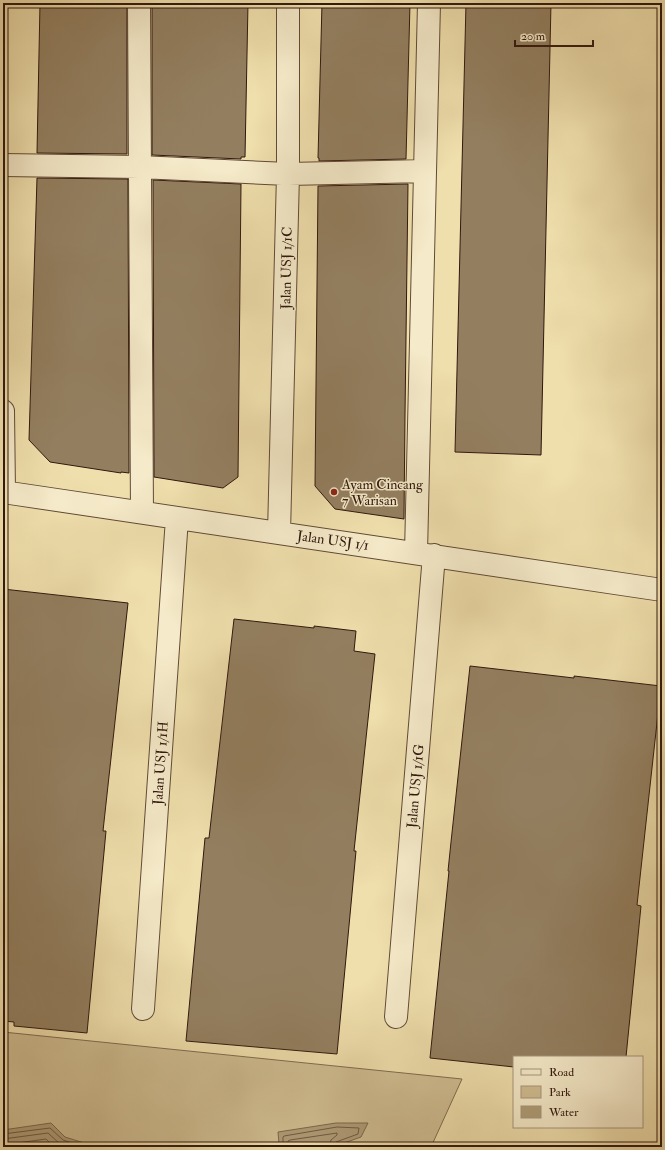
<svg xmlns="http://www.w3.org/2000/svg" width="665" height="1150" font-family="'IM FELL Double Pica',serif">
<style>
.green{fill:#cfbd91;stroke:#806a50}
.water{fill:#ae9b76;stroke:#7c674c}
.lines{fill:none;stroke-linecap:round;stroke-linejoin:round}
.shore{stroke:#6f5a42;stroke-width:1}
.building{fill:#937f60;stroke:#30180e}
.minor-casing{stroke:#604a36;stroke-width:24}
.minor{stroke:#f5eac9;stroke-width:22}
.poi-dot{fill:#8f2418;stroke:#f5eac9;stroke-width:1.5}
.labels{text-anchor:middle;stroke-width:3;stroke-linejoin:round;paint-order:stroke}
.street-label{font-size:14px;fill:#30180e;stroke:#f5eac9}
.poi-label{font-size:14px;fill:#30180e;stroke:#f5eac9;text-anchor:start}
</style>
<rect width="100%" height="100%" fill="#efdfac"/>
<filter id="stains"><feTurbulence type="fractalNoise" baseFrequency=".005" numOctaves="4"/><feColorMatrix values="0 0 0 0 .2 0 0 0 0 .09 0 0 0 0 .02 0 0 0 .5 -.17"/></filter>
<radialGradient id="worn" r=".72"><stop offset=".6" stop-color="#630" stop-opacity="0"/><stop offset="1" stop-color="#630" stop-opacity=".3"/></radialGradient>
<path class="green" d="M3 1032 462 1079 431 1147H3Z"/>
<path class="water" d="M51 1123 65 1137 97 1147H3V1130Z
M336 1123H368L361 1137 333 1147H275L279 1144 278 1132Z"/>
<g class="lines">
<path class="shore" d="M3 1134 50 1128 63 1140 84 1147
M3 1139 48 1133 60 1144 68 1147
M3 1145 46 1139 54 1147
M282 1147 283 1144V1137L284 1136 337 1127 359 1128 358 1134 336 1142 334 1147
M288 1147V1141L290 1140 337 1133V1135L331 1140 329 1147"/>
</g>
<path class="building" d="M40 3H127V154L37 153Z
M152 3H248L245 157H241V159L152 155Z
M322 3H410L406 159 319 161V158H318Z
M466 3H551L541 455 455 452Z
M37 178 128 179 129 473 121 472V473L50 462 29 440Z
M153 180 241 184 238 477 223 488 154 477Z
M408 184 405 415 404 519 335 509 315 486 318 186Z
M3 589 128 603 103 831H106L87 1033 14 1026V1022L3 1021Z
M234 619 314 628V626L356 631 354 651 375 654 354 851H356L337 1054 186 1041 205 838H209Z
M470 666 574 678V676L661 686 637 905 641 906 626 1057H514V1067L430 1058 449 871H448L451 842Z"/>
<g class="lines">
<g class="minor-casing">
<path id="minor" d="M139 3 142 512
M3 165 140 167 288 174 425 171
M3 411 4 492
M3 492 662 590
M279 533 288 174V3
M416 553 429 3
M143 1009 177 518
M396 1017 434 555"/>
</g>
<use href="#minor" class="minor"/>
</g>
<circle class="poi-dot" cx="334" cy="492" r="4"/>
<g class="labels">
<g class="street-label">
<text transform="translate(286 268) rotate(-89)" y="5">Jalan USJ 1/1C</text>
<text transform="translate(333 540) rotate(8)" y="5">Jalan USJ 1/1</text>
<text transform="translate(160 763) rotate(-86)" y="5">Jalan USJ 1/1H</text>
<text transform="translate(415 786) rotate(-85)" y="5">Jalan USJ 1/1G</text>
</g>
<g class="poi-label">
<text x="342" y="489">Ayam Cincang<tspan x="342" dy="16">7 Warisan</tspan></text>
</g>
</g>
<rect width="665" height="1150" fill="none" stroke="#efdfac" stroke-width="16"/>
<rect x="4" y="4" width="657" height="1142" fill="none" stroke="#30180e" stroke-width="2"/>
<rect x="8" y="8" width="649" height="1134" fill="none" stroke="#30180e"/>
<rect x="513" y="1056" width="130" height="72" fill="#f5eac9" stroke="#a6967e"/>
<rect x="521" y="1069" width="20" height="6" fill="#f5eac9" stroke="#a6967e"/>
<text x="549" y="1076" font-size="12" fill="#30180e">Road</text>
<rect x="521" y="1086" width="20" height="12" fill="#cfbd91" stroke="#a6967e"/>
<text x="549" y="1096" font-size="12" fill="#30180e">Park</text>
<rect x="521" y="1106" width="20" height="12" fill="#ae9b76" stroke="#a6967e"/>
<text x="549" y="1116" font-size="12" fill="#30180e">Water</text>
<path d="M515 40v6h78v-6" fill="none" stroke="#30180e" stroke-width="2"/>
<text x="521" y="40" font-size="12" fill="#30180e" stroke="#f5eac9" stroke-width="3" paint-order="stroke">20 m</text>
<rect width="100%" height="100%" filter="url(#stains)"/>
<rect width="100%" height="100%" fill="url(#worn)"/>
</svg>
